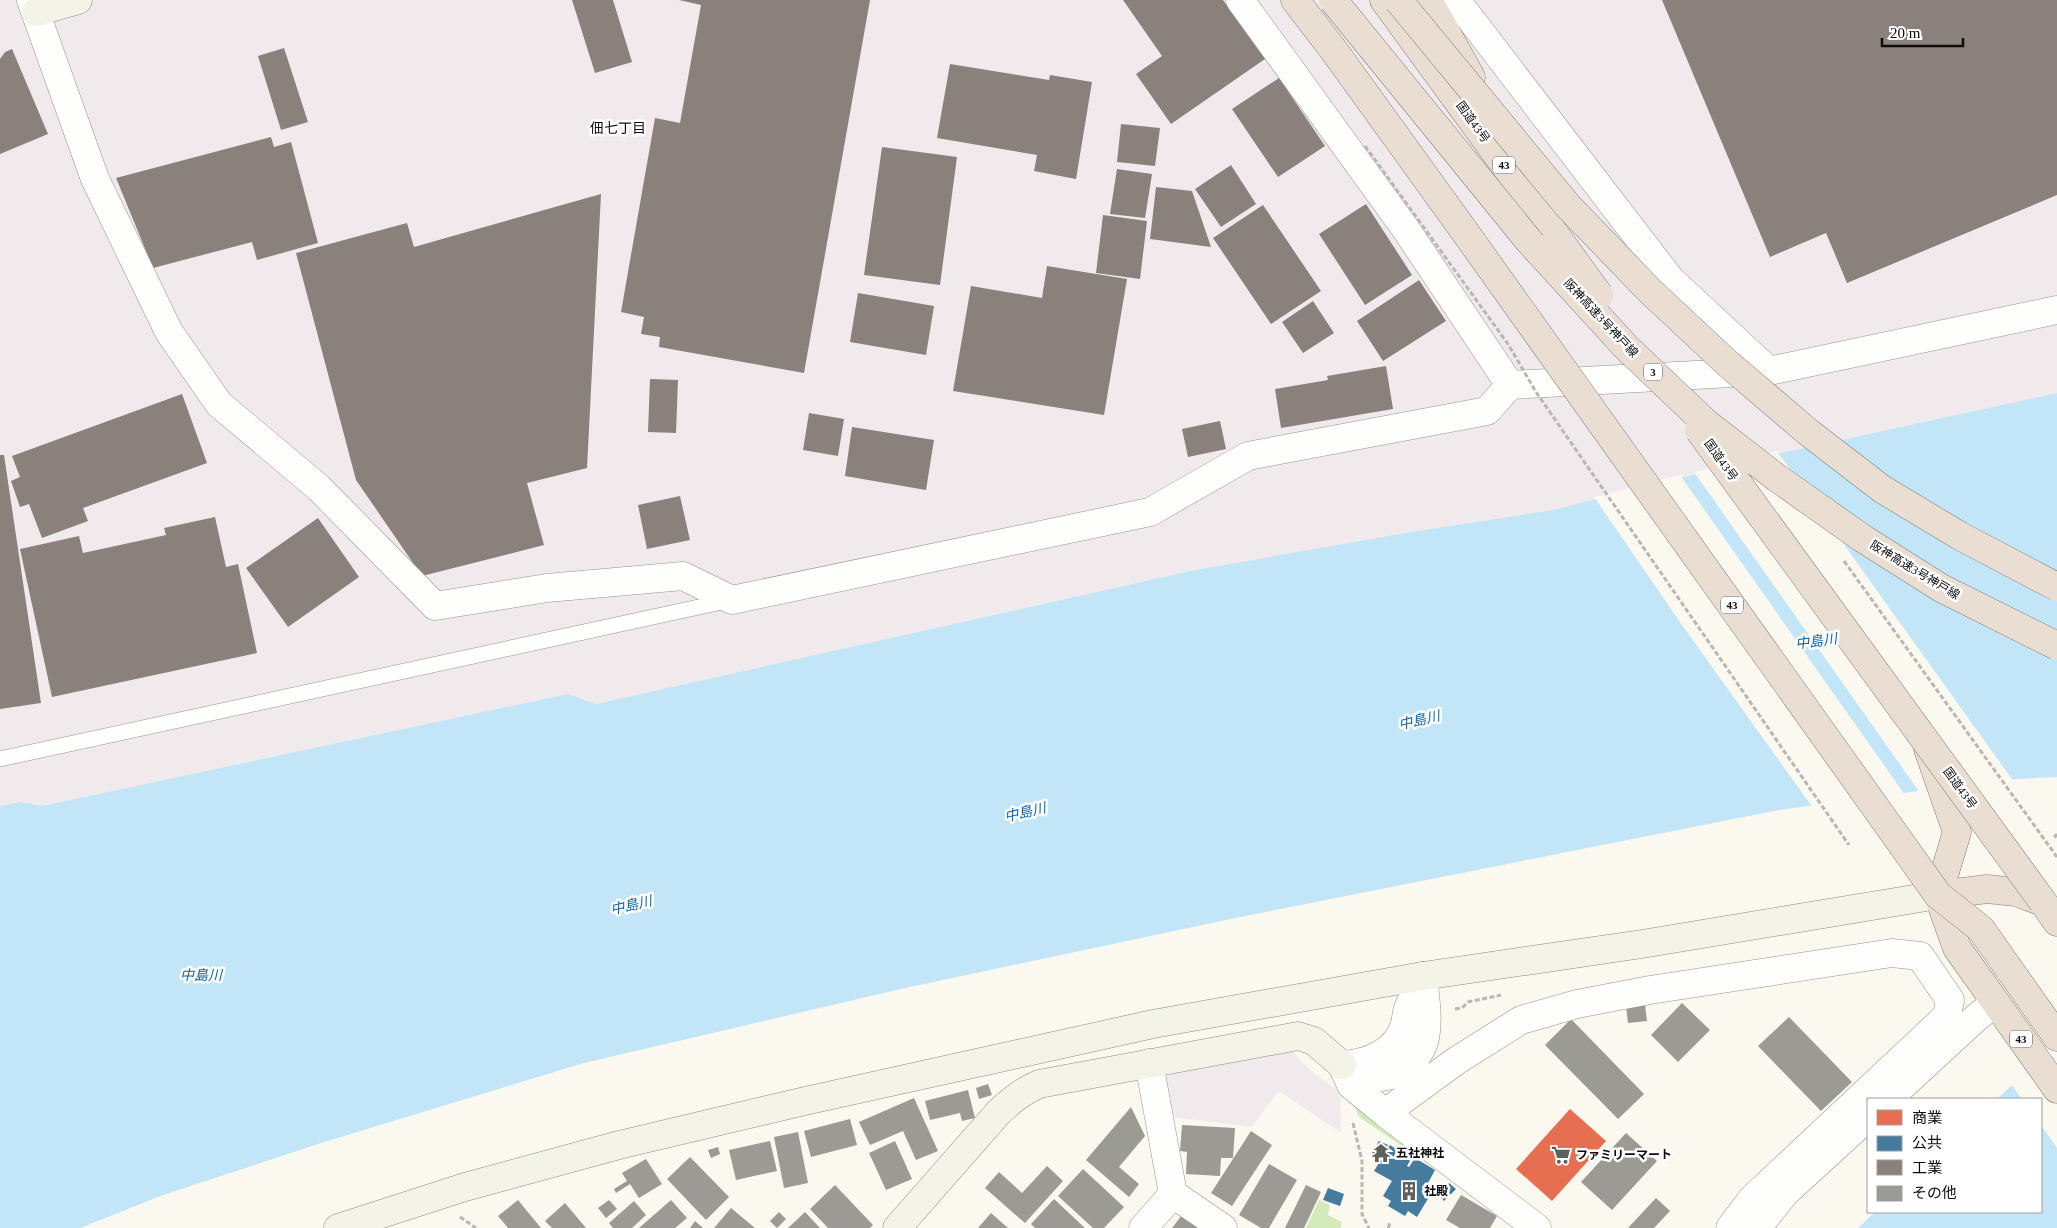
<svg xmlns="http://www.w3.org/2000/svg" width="2057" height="1228" font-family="'Times New Roman','Noto Sans JP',serif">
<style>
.industrial{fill:#f1eaed}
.forest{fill:#d3eaba}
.water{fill:#c2e5f7}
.pier{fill:#faf8ef}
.shops{fill:#e76f51}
.public{fill:#457b9d}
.industry{fill:#8a817c}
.building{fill:#9c9a95}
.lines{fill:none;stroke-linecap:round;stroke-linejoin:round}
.lane-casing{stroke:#93928e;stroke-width:16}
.street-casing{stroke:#93928e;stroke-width:29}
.secondary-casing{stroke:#8a8985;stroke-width:29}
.highway-casing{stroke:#80807c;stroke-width:29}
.path{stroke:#b7b7b5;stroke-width:3;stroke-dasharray:5 2.5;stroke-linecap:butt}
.lane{stroke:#fefefd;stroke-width:15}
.street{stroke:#fefefd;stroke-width:28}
.secondary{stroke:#f4f3e8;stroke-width:28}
.highway{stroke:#eaded3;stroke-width:28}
.highway-bridge-casing{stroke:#80807c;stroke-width:29;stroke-linecap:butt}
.path-bridge{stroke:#b7b7b5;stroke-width:3;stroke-dasharray:5 2.5;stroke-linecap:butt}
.highway-bridge{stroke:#eaded3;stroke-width:28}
.labels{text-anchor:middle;stroke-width:5;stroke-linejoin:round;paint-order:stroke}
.shield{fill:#fff;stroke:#555;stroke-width:1}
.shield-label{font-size:11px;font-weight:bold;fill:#0c0c0c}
.street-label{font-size:12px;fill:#0c0c0c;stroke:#fff}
.poi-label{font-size:12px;font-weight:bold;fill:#0c0c0c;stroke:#fff;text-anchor:start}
.neighbourhood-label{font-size:14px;fill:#0c0c0c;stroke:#fff}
.water-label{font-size:14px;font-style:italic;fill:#0c64a6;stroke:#fff}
</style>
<rect width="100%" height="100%" fill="#faf8ef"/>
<path class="industrial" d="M0 0H2057V393L1763 457 1553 510 1405 533 1189 571 596 704 568 694 42 806 20 802 0 806Z
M1287 1046 1311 1071 1340 1092 1341 1133 1279 1091 1251 1127 1173 1117 1165 1076Z"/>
<path class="forest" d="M1354 1105 1434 1163 1431 1166 1359 1117Z
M1319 1200 1330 1205 1328 1215 1342 1222 1340 1228H1306Z"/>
<path class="water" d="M2057 393V777L1999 780 1779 810 1240 917 905 988 584 1063 321 1143 163 1195 80 1228H0V806L20 802 42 806 568 694 596 704 1190 571 1405 533 1553 510 1763 457Z
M2057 1043V1228H1858L1875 1212H2041V1099H1997Z"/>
<path class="pier" d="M1777 451 2014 782 1920 793 1694 472Z
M1680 475 1905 795 1813 808 1682 625 1594 497Z
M2057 1041V1148L2041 1125V1099H2022L2010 1083Z"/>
<path class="shops" d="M1570 1109 1606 1141 1552 1201 1516 1169Z"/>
<path class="public" d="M1379 1141 1388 1145 1381 1157 1372 1153Z
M1390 1145 1411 1159 1407 1166 1409 1167 1415 1158 1435 1170 1428 1183 1435 1187 1417 1217 1408 1211 1405 1216 1388 1206 1391 1201 1383 1196 1392 1181 1374 1171Z
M1449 1183 1456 1189 1444 1201 1438 1194Z
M1328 1188 1344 1194 1340 1206 1323 1200Z"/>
<path class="industry" d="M572 0H613L632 62 595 73Z
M679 0H870L804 373 659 347 660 337 641 334 644 317 621 312 655 118 680 123 701 5Z
M1123 0H1223L1265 59 1171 124 1136 74 1162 56Z
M1662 0H2057V195L1847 283 1826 233 1770 257Z
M284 48 308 122 281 130 258 56Z
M12 49 48 134 0 154V59L5 52Z
M950 64 1049 80 1050 75 1092 82 1076 179 1034 171 1037 155 937 138Z
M1279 78 1325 146 1278 177 1232 109Z
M1121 124 1160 128 1155 166 1117 162Z
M271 137 274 147 291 142 318 243 257 260 252 242 153 268 116 178Z
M882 147 957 157 940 285 864 275Z
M1231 165 1256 204 1221 227 1195 189Z
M1117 169 1152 174 1145 218 1110 214Z
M1156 187 1192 191 1211 247 1150 239Z
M601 194 587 468 527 483 544 545 422 576 356 480 296 253 407 223 414 247Z
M1366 204 1412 275 1365 305 1319 234Z
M1263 205 1321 291 1271 324 1213 238Z
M1103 215 1147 221 1140 279 1096 273Z
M1047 266 1127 279 1104 415 953 391 971 286 1042 298Z
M1419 280 1446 321 1383 361 1357 321Z
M858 293 934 306 926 355 850 342Z
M1313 301 1334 333 1303 353 1282 322Z
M1386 366 1393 409 1281 428 1275 389 1328 380 1327 376Z
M650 379 678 380 676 433 648 432Z
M182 394 207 463 83 508 88 521 42 538 29 504 20 507 11 481 20 477 12 456Z
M809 413 844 419 838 456 803 450Z
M1220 421 1226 449 1188 457 1182 429Z
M852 427 934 440 926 490 845 476Z
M0 455H4L41 703 0 709Z
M680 496 690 540 647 549 638 505Z
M215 517 226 567 238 564 257 653 52 697 20 549 79 536 83 553 166 535 164 528Z
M318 518 359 577 288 627 246 568Z"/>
<path class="building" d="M1682 1003 1710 1030 1678 1062 1651 1035Z
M1645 1004 1647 1021 1628 1023 1626 1006Z
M1789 1017 1852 1082 1821 1111 1758 1046Z
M1571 1019 1644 1094 1618 1119 1545 1045Z
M988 1084 992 1095 979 1099 976 1088Z
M968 1090 975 1118 962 1121 960 1113 930 1120 925 1101Z
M914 1098 938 1151 916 1160 903 1131 870 1145 859 1122Z
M1131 1107 1145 1136 1119 1167 1139 1184 1129 1197 1086 1160Z
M850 1119 857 1145 811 1157 804 1131Z
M1182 1125 1235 1128 1233 1158H1221L1220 1176 1186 1174 1187 1152 1180 1151Z
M1251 1131 1272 1145 1232 1206 1211 1193Z
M798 1132 808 1183 784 1188 774 1137Z
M1626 1133 1657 1161 1612 1210 1581 1182Z
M770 1141 777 1171 736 1180 729 1150Z
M895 1141 912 1179 886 1190 869 1153Z
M718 1147 720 1154 711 1158 708 1150Z
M690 1157 729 1197 706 1220 667 1179Z
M646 1159 662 1184 639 1198 630 1184 616 1193 614 1189 627 1181 622 1173Z
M1269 1164 1297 1180 1269 1228H1261L1239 1215Z
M1047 1166 1063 1181 1025 1223 985 1188 999 1172 1022 1193Z
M1083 1169 1124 1207 1104 1228H1093L1058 1196Z
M835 1185 873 1225 870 1228H828L810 1209Z
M1306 1185 1321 1192 1304 1228H1285Z
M1461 1195 1497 1216 1490 1228H1460L1446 1220Z
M1656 1198 1670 1211 1654 1228H1628Z
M1054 1199 1085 1228H1035L1031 1224Z
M518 1200 541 1228H508L498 1216Z
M609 1200 617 1209 606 1218 598 1208Z
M671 1200 687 1218 675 1228H639Z
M634 1201 646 1215 632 1228H613L609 1223Z
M565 1203 586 1228H552L545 1221Z
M731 1208 755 1228H714Z
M779 1212 786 1219 777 1228 770 1221Z
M805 1212 820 1228H788Z
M991 1213 1008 1228H978Z
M1182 1215 1198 1228H1172Z
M695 1221 703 1228H690Z"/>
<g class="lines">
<g class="lane-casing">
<path id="lane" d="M0 759 731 600"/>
</g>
<g class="street-casing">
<path id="street" d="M31 0 95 179 169 332 219 404 319 488 435 606 547 588 683 576 732 600 1150 512 1248 456 1487 411 1510 385 1769 371 2057 310
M1240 0 1405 228 1510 385
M1456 0 1670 279 1769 371
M1149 1063 1173 1194 1223 1228
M1342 1065 1351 1085 1385 1113 1537 1228
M1342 1065C1350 1069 1358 1074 1366 1076 1392 1083 1420 1062 1425 1038 1429 1019 1425 996 1423 976
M1342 1065C1368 1063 1394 1054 1404 1027 1406 1022 1406 1017 1407 1012 1409 1004 1415 995 1418 987
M1888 1099 1977 1017 1995 1003
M1385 1113 1456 1061 1521 1020 1577 1004 1650 990 1892 953 1920 956 1950 1000 1947 1016 1752 1199 1730 1228
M1143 1228 1173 1194
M1757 1228 1785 1193 1868 1117"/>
</g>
<g class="secondary-casing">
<path id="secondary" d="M36 12 78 0
M338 1228 465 1187 619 1145 805 1101 1153 1024 1423 976 1642 944 1938 895
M897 1228 998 1113C1011 1100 1023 1091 1039 1084L1298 1036 1314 1041 1342 1065"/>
</g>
<g class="highway-casing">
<path id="highway" d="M1295 0 1335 52 1465 232
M1384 0 1557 237
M1428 0 1471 77
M1928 749 1957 832 1938 895
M1938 895 1957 948 2057 1089
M1938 895 1987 889 2016 892 2043 902 2057 922
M2009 969 2057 1037"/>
</g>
<path class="path" d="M2057 834 2055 836 2057 838
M1455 1009 1462 1008 1468 1002 1501 995
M1353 1123 1362 1161V1214L1369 1228
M460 1217 476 1228
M1388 1228 1390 1223"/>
<use href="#lane" class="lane"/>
<use href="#street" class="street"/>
<use href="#secondary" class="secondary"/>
<use href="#highway" class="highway"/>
<g class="highway-bridge-casing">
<path id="highway-bridge" d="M1333 0 1529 241 1626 347 1706 423 1777 478 1862 538 1941 588 2057 646
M1398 0 1568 206 1650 291 1726 362 1808 432 1882 489 1960 536 2057 587
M1465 232 1938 895 1981 929 2009 969
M1557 237 1599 295
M1699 430 2043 902"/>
</g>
<path class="path-bridge" d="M1365 146 1508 344 1536 392 1849 845
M1844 561 2057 857"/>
<use href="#highway-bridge" class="highway-bridge"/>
</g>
<defs>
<g id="temple-bare" transform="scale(1.5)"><path d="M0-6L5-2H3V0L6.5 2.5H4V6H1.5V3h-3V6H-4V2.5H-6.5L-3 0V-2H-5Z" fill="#5f5f5b" stroke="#fff" stroke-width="2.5" paint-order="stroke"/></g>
<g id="supermarket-bare" transform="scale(1.5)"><path d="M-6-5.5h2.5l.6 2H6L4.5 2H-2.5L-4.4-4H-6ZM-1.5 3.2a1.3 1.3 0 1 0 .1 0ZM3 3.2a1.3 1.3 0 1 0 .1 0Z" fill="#5f5f5b" stroke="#fff" stroke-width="2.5" paint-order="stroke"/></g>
<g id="building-bare" transform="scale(1.5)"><path d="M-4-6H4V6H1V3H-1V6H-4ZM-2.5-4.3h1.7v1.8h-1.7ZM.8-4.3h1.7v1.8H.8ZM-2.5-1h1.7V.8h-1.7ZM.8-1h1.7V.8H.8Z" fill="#5f5f5b" stroke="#fff" stroke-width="2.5" paint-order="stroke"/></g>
</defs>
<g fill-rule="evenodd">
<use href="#temple-bare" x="1381" y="1153"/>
<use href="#supermarket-bare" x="1561" y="1155"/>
<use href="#building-bare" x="1409" y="1191"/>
</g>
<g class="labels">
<g class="shield">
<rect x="1493" y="156.5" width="22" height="17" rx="4"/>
<rect x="1644" y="363.5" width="18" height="17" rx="4"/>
<rect x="1721" y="596.5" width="22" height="17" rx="4"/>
<rect x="2010" y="1030.5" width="22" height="17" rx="4"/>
</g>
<g class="shield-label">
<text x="1504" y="169">43</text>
<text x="1653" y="376">3</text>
<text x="1732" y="609">43</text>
<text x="2021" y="1043">43</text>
</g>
<g class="street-label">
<text transform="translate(1473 122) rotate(54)" y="4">国道43号</text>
<text transform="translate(1601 318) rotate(47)" y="4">阪神高速3号神戸線</text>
<text transform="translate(1721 460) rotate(54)" y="4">国道43号</text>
<text transform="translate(1915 570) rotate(31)" y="4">阪神高速3号神戸線</text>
<text transform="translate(1960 788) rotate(54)" y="4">国道43号</text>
</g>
<g class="poi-label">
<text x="1396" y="1157">五社神社</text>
<text x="1576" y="1159">ファミリーマート</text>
<text x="1424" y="1195">社殿</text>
</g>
<g class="neighbourhood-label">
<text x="618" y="133">佃七丁目</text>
</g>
<g class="water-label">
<text transform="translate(1816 641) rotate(-8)" y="5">中島川</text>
<text transform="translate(1419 720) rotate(-13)" y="5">中島川</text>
<text transform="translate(1025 812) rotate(-13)" y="5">中島川</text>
<text transform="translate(631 905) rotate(-13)" y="5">中島川</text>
<text x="201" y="980">中島川</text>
</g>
</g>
<rect x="1867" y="1098" width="175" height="115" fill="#ffffff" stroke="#9e9e9e"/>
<rect x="1877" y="1110" width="25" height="15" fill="#e76f51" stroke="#9e9e9e"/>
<text x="1912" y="1123" font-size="15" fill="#0c0c0c">商業</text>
<rect x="1877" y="1136" width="25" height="15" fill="#457b9d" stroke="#9e9e9e"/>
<text x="1912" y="1148" font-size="15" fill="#0c0c0c">公共</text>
<rect x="1877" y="1160" width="25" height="15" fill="#8a817c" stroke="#9e9e9e"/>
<text x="1912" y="1173" font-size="15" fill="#0c0c0c">工業</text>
<rect x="1877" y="1186" width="25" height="15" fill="#9c9a95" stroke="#9e9e9e"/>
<text x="1912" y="1198" font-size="15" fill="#0c0c0c">その他</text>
<path d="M1882 38v8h81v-8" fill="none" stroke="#0c0c0c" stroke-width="2.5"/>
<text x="1890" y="38" font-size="15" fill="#0c0c0c" stroke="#ffffff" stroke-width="4" paint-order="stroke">20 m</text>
</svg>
